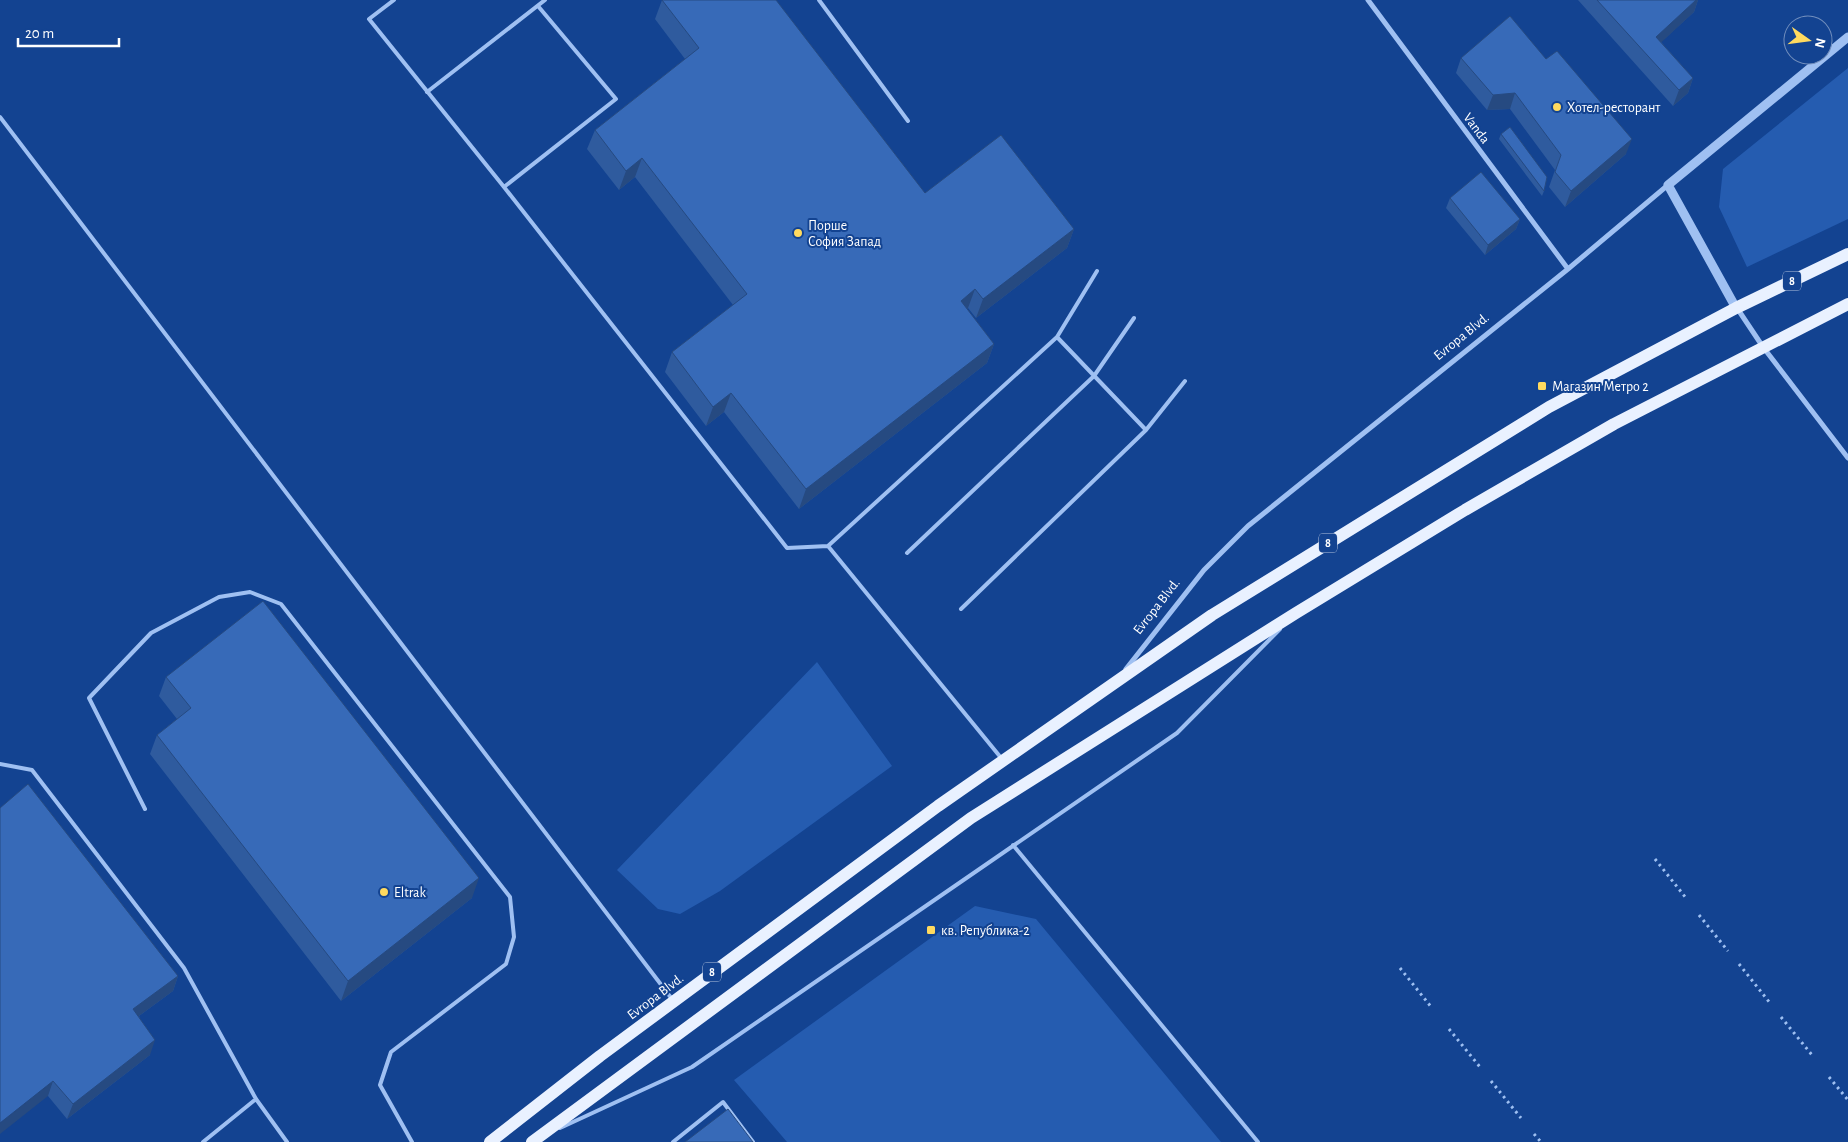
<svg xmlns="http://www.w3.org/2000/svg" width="1848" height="1142" font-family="'Alegreya Sans',sans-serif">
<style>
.grass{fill:#255cb0}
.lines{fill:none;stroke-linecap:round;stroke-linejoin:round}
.path{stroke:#9fc0f2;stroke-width:3;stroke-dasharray:2.5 4;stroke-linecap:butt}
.service{stroke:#9fc0f2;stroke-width:4}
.minor{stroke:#9fc0f2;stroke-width:5}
.tertiary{stroke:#9fc0f2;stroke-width:9}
.primary{stroke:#e9f1ff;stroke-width:12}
.wall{fill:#2f5b9e}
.shaded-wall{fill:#264a81}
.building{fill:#376ab8;stroke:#264a81}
.poi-dot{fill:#ffda5f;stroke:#134391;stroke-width:2}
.labels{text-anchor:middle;stroke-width:4;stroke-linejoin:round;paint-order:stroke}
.shield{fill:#134391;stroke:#b8c7de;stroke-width:1}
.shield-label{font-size:12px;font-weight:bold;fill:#fff}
.poi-label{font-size:14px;fill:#fff;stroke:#134391;text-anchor:start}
.street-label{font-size:14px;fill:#fff;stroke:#134391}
</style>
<rect width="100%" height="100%" fill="#134391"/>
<path class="grass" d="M1848 68V219L1747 267 1719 207 1723 169Z
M817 662 892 766 720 891 680 914 658 909 617 870Z
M975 906 1036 919 1221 1142H787L734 1080Z"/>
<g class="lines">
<path class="path" d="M1655 859 1686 898
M1699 915 1728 951
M1739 964 1770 1003
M1400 968 1432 1008
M1781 1017 1812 1055
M1449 1029 1480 1067
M1829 1077 1848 1100
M1491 1081 1521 1118
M1534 1134 1541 1142"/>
<path class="service" d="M394 0 369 19 504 187 787 548 828 546 1002 759
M819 0 908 121
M427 92 545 0
M0 117 672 999
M504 187 616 99 538 6
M1057 337 1097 271
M1146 430 1185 381
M828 546 1057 337 1146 430 961 609
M907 553 1094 376 1134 318
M0 764 32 770 184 968 256 1099 287 1142
M145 809 89 698 151 633 219 597 250 592 281 604 510 897 514 937 506 964 391 1052 380 1085 412 1142
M1013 845 1258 1142
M560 1128 692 1067 1177 733 1280 629
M203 1142 256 1099
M673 1142 723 1102 753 1142"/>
<path class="minor" d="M1368 0 1568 269
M1737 308 1763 347 1848 458
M1126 669 1204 570 1248 526 1568 269 1668 185"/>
<path class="tertiary" d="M1736 308 1668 185 1848 37"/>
<path class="primary" d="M490 1142 600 1056 938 806 1212 615 1549 407 1736 308 1848 254
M532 1142 971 818 1296 613 1465 510 1614 424 1848 304"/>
</g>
<path class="wall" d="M662 0 925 193 1074 229 1067 248 976 318 968 308 967 309 994 344 987 363 799 509 724 412 706 426 665 372 672 352 733 305 635 177 619 190 587 149 595 130 685 59 655 19Z
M1578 0H1698L1694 12 1661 42 1693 78 1688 93 1673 106Z
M1461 58 1626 154 1565 207 1549 187 1555 170 1510 109 1487 110 1456 73Z
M1501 134 1544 191 1542 196 1499 139Z
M1450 198 1520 219 1516 229 1485 255 1446 208Z
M166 677 472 898 341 1001 150 754 157 735 177 719 159 696Z
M0 808 178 976 173 991 139 1016 150 1055 67 1119 48 1096Z"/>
<path class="shaded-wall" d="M1696 0H1698L1694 12 1651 52 1656 37Z
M1693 78 1688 93 1673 106 1679 90Z
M1515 93 1510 109 1487 110 1493 95Z
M1632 139 1626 154 1565 207 1571 191Z
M642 158 635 177 619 190 626 171Z
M1520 219 1516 229 1485 255 1488 245Z
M1074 229 1067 248 976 318 983 299Z
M975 289 968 308 953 320 961 301Z
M994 344 987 363 799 509 806 489Z
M731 393 724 412 706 426 713 407Z
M479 878 472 898 341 1001 348 981Z
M178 976 173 991 128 1024 133 1009Z
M155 1040 150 1055 67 1119 73 1104Z
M53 1081 48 1096 0 1134V1123Z"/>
<path class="building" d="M662 0H776L925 193 1001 135 1074 229 983 299 975 289 961 301 994 344 806 489 731 393 713 407 672 352 747 294 642 158 626 171 595 130 699 48Z
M1597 0H1696L1656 37 1693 78 1679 90Z
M1510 16 1546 59 1557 51 1632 139 1571 191 1555 172 1561 155 1515 93 1493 95 1461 58Z
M1510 127 1547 177 1544 191 1501 134Z
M1481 172 1520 219 1488 245 1450 198Z
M263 601 479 878 348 981 157 735 191 708 166 677Z
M28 784 178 976 133 1009 155 1040 73 1104 53 1081 0 1123V808Z
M728 1109 753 1142H685Z"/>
<g class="poi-dot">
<circle cx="1557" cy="107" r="5"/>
<circle cx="798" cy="233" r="5"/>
<rect x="1537" y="381" width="10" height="10" rx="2.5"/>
<circle cx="384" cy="892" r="5"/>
<rect x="926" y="925" width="10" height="10" rx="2.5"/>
</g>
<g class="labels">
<g class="shield">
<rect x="1783" y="271.5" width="18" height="19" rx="4"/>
<rect x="1319" y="533.5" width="18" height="19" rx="4"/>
<rect x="703" y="962.5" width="18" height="19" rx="4"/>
</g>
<g class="shield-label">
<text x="1792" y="285">8</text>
<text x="1328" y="547">8</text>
<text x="712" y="976">8</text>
</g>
<g class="poi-label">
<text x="1567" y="112">Хотел-ресторант</text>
<text x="808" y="230">Порше<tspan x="808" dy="16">София Запад</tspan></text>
<text x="1552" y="391">Магазин Метро 2</text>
<text x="394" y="897">Eltrak</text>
<text x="941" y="935">кв. Република-2</text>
</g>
<g class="street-label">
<text transform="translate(1477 128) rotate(53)" y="5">Vanda</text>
<text transform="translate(1461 336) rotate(-39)" y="5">Evropa Blvd.</text>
<text transform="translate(1156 606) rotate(-52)" y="5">Evropa Blvd.</text>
<text transform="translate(655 996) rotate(-37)" y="5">Evropa Blvd.</text>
</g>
</g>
<g transform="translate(1808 40) rotate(104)"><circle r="24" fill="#134391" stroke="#718ebd"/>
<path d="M0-4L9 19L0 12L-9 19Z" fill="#ffda5f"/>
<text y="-8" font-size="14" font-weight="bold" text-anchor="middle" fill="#ffffff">N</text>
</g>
<path d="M18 38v8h101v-8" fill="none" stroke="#ffffff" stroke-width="2.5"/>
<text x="25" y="38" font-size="15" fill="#ffffff" stroke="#134391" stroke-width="4" paint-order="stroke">20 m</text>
</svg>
